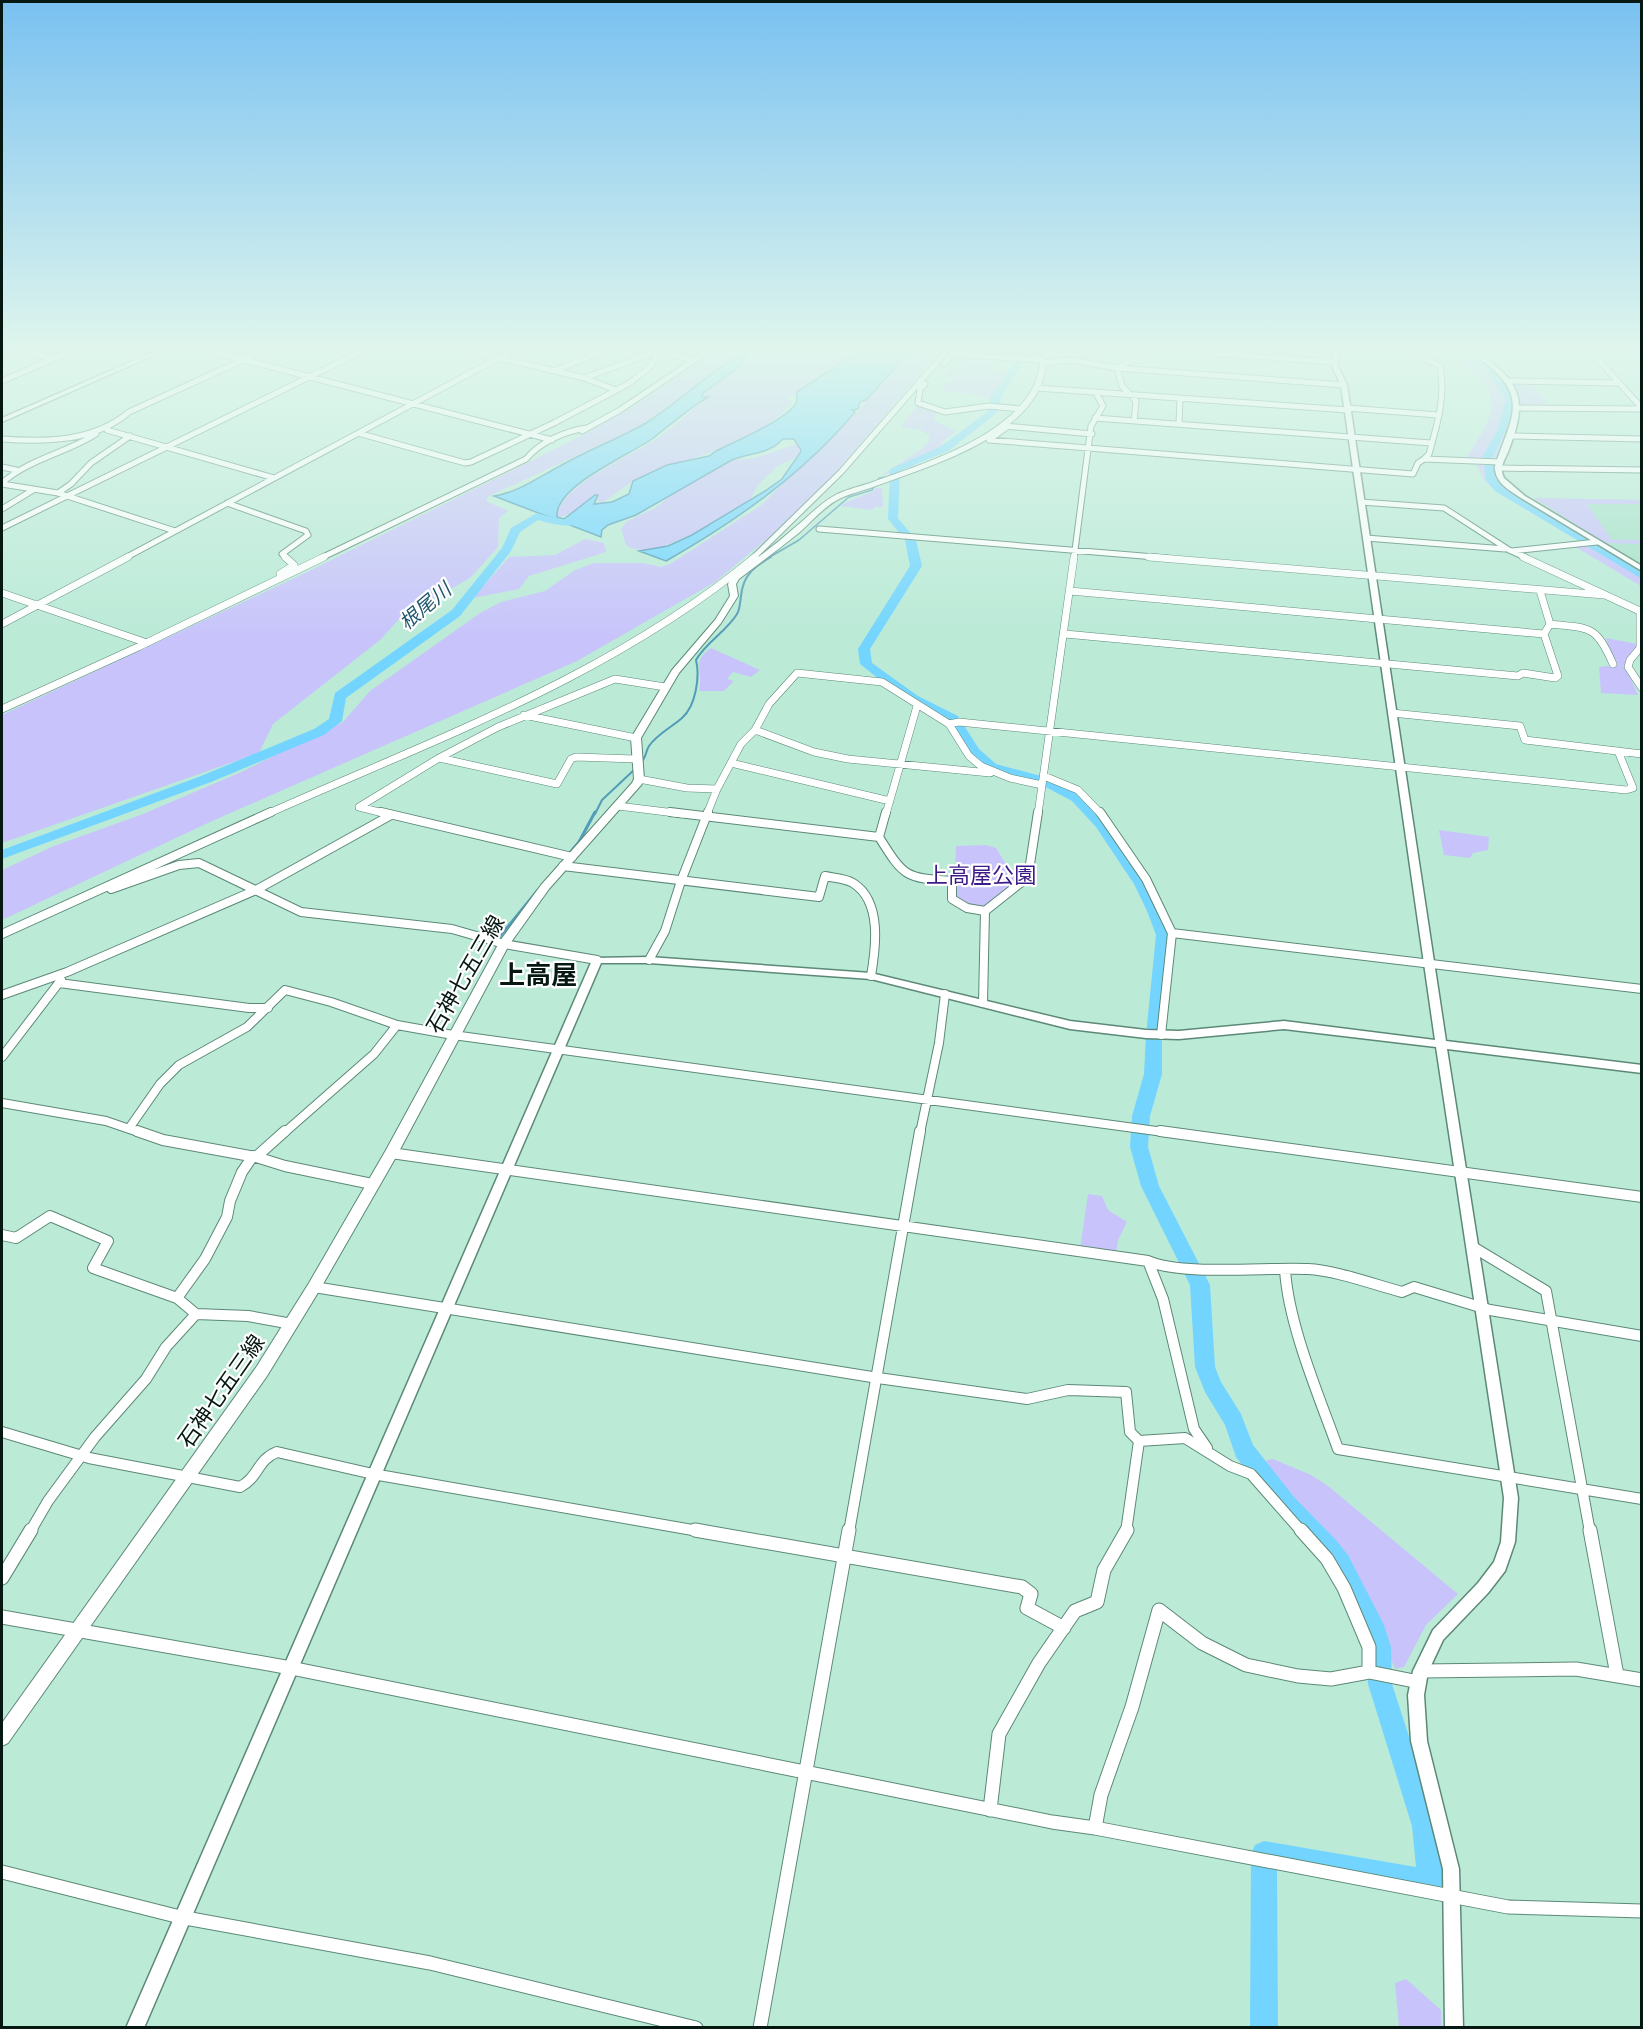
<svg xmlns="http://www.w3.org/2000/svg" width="1643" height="2029" font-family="Commissioner,'Noto Sans JP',sans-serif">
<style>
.built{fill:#a8e1ca}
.green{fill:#c8c4fb}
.water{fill:#73d5ff;stroke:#529cb8;stroke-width:1.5}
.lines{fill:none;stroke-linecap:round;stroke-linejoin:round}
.stream-far2{stroke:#529cb8;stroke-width:1.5}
.stream-far1{stroke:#529cb8;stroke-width:2}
.stream{stroke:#529cb8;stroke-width:3}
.river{fill:#73d5ff;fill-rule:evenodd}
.minor-far4-casing{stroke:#5c8977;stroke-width:7}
.minor-far3-casing{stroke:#5c8977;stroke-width:8}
.minor-far2-casing{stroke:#5c8977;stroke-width:10}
.minor-far1-casing{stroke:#5c8977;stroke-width:12}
.minor-casing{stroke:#5c8977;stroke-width:15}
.tertiary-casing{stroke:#5c8977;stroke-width:3}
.secondary-casing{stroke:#5c8977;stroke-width:2}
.primary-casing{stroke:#fff;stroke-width:2}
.minor-far4{stroke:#fff;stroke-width:5}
.minor-far3{stroke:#fff;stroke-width:7}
.minor-far2{stroke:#fff;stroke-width:8}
.minor-far1{stroke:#fff;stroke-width:10}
.minor{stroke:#fff;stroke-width:13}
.tertiary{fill:#fff;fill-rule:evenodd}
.secondary{fill:#fff;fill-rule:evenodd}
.primary{fill:#98f8da;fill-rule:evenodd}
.labels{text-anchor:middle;stroke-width:4.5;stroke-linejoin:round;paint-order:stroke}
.far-water-label{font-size:20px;font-style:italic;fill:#21576d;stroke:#fff}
.park-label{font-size:22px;fill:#3c1a88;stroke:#fff}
.street-label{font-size:22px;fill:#061812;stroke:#fff}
.quarter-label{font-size:26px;font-weight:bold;fill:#061812;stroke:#fff}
</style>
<rect width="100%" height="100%" fill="#bbead7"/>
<path class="built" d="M1534 498 1641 500V566L1533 499Z"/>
<path class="green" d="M711 353H745L716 371 697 387 638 427 489 496 486 499 488 502 508 511 499 518 498 547 470 578 400 618 380 640 273 724 259 753 2 843V715L301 575 581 436 636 405Z
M751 353H855L787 398 792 402C759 445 684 457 636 480 624 486 612 496 601 504L594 495C583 504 572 516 557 517 560 485 629 457 655 440 673 428 689 412 705 399L702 395 743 364 744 357Z
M911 353H938L826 484 786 523 715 582 577 661 210 822 2 920V870L54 846 143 814 239 773 343 722 370 691 480 613 501 602 545 591 575 570 594 563H644L661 567 670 564 760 506 854 415Z
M956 353H979L976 358 996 360 991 369 1006 372 992 398 980 397 977 394 944 391 945 381 951 382 952 378 944 377 950 369H964L955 361 962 355Z
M1459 357 1478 359 1491 367 1511 392 1514 406 1493 468 1496 478 1520 498 1641 570V586L1574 546 1585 544 1520 503 1495 490 1485 481 1477 465 1483 461 1465 459C1476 444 1500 411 1489 391 1482 378 1467 368 1455 359Z
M1511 382 1531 383 1550 407 1521 406Z
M918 404 937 412 933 420 956 431 941 443 945 446 892 473 882 475 921 450 929 442V435L919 430 926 423 916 430 901 427Z
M797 444 801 450 795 458 776 467 757 486 750 500 702 530 662 547 647 550 634 549 626 545 621 529 626 522 655 508 682 487 729 461 755 458Z
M876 488H882L883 507H875L872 510 841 506C851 498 869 496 876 488Z
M1534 498 1641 500V504H1587L1612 540H1641V544L1606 543Z
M585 539 604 543 606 552 529 576 519 589 473 598 509 557 555 555Z
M1606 638 1637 644 1638 648 1625 666 1638 695 1601 693 1599 667 1615 665Z
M711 648 760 670 751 677 733 672 727 679 734 681 724 691H699C704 668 690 663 711 648Z
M1439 830 1489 837 1488 850 1473 853 1470 858 1444 855Z
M986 845 996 848 1017 882 985 905C973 909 963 904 954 897L956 846Z
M1088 1194 1102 1196 1108 1210 1127 1222 1118 1240 1116 1254 1080 1249Z
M1273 1459 1311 1475 1328 1486 1458 1594 1426 1625 1404 1667 1395 1669 1376 1623 1338 1552 1281 1495 1264 1467 1267 1460Z
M1406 1979 1441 2010V2027H1399L1395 1983Z"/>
<path class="water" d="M743 353H750L744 357 743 364 702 394V397H708C688 409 670 425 652 439 631 454 554 486 557 517L564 519 595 495H598L594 504 612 502 629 494 633 481 667 465 709 456 716 451C737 441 792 417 797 401 797 398 796 395 797 392L856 353H909L866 400 860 402 858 409 852 410 855 412C802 475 736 521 666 561L639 551 668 546 692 535 765 491 782 479 800 453 801 450 794 439H783C767 456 748 452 730 461L636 515 608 525 602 530 601 537 494 496C519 492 539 477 560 466 588 450 618 439 646 423 680 402 708 372 743 353Z"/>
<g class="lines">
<path class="stream-far2" d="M768 558 799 540 849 497 872 490 879 478 892 476"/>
<path class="stream-far1" d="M641 762C647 757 645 752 649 746 657 734 672 727 682 718 696 706 700 676 696 660 706 642 726 632 737 614 740 609 740 602 741 596 743 575 754 567 771 557
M595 814 602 800 635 769"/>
<path class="stream" d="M568 855 579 842 595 812
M497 940 538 890"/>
<path class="river" d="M1021 353H1031L1001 396 999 409 992 417 948 451 900 471 898 518 916 540 922 566 870 649 872 663 918 696 958 716 979 749 996 764 1052 779 1082 795 1106 821 1149 884 1163 911 1172 935 1162 1035V1074L1150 1116 1148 1147 1159 1186 1210 1285 1215 1367 1221 1382 1241 1414 1253 1445 1294 1497 1335 1539 1348 1555 1384 1625 1391 1647 1392 1684 1438 1826 1443 1883 1439 1892 1430 1896 1277 1869 1278 2028H1250L1251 1854 1255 1845 1264 1841 1416 1867 1412 1826 1368 1684 1367 1647 1361 1629 1332 1571 1319 1553 1278 1511 1236 1457 1225 1425 1205 1392 1195 1367 1190 1285 1141 1186 1130 1147 1132 1116 1144 1074 1146 1035 1156 935 1147 911 1134 884 1096 827 1072 801 1042 785 986 770 969 755 948 722 908 702 860 664 858 649 910 566 905 540 888 519 890 469 940 447 986 413 989 409 991 396Z
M1461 353C1488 353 1502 379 1516 399L1507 429 1493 456 1496 479 1503 487 1642 571V579L1495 491 1486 480 1483 456 1498 429 1506 399 1484 368Z
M537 513 561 520 585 516 590 519C576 530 555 525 538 520L520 532 511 551 460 616 346 698 342 721 324 735 211 782 2 859V850L201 776 314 729 329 719 335 693 452 610 502 548 511 528Z"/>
<g class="minor-far4-casing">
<path id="minor-far4" d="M29 353 52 359
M218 353 552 440
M479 353 584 378 616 390
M667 353 689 359
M1207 353 1334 362
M1414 353 1440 366C1446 397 1437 425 1429 454L1424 459
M1592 353 1642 408
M944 363 953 354 1042 360
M1043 363 1070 360 1117 368 1344 385
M1117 368 1122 386 1136 401 1134 421
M1117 368 1145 353
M554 371 598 353
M584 378 653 353
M2 381 67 353
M1508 381 1619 383
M925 384 920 389 918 403 945 412 989 406 1022 409
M1037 388 1348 410
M1347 408 1438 415
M1518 408 1642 409
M1095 418 1431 443
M1179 424 1180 398
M1004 426 1092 434
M1007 427 989 440 1413 474 1418 463 1424 459 1500 462
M107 430 274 478
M582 431 620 410 705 353
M358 433 465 463 471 462 554 423 628 384 649 368 659 353
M1510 436 1642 439
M2 439C46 442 94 442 129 412L258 353
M2 467 16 470
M1497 468 1642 470
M2 483C29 459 66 453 96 434
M2 484 58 493 175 531
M58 493 71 484 91 463 130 436
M1361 502 1444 508 1509 550 1527 558
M227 503 306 531 308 535 282 554 287 558
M2 509 33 490
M2 528 358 353
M819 529 1167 558
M1366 538 1505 549
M1512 551 1597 542
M125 558 508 353
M321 558 526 459C540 442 565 431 587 428
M753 558 841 472 945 353
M1074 558 1091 426 1103 406 1096 393"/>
</g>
<g class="minor-far3-casing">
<path id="minor-far3" d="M1149 557 1604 595
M1523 557 1642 612
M280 574 294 565 285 557
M1070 591 1544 634
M2 593 147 643
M1640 611V648L1630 660 1628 667 1642 688
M2 624 128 557
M1550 624C1590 628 1596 625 1613 664
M1065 634 1518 676 1523 673 1555 678 1558 676 1544 634 1550 624 1540 591
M2 709 138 647 324 557
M1392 713 1520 726 1525 740 1642 754
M524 715 636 738
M949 724 959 722 1626 790 1633 788 1618 751
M755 730 814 752 848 759 990 773
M439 758 557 784 571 759 576 757 635 759
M731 763 890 801
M1044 776 1078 790 1101 814
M639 779 687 788 717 789
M618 806 683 814
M267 814C435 739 612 676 755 557
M387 814 359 807 439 758 498 727 615 679 665 687
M707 814 717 789 741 744 755 730 769 704 797 673 882 682 949 724 969 756 981 766 1010 778 1042 785
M886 814 917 706
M1038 814 1074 557"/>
</g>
<g class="minor-far2-casing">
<path id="minor-far2" d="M381 812 572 857
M670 812 879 837
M886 812 879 837C904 877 905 878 952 881V899L967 908 985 911
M1100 812 1146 879 1172 933 1161 1035
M563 866 819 897 825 876C834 878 845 878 853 883 882 901 876 947 871 976
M111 889 179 865 199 863 301 912 452 929 504 944 597 960
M1172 933 1642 989
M2 934 271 812
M649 960 665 931 681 881 708 812
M59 983 249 1008H268
M2 995 67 972 256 890 391 815
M983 1003 985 911 1028 877 1038 812
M2 1057 61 980
M2 1103 106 1121 141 1133
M130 1127 160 1084 179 1065 247 1027 285 990 331 1002 397 1025 453 1035 1171 1133
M284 1133 374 1054 397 1025
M920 1133 939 1043 945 994"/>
</g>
<g class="minor-far1-casing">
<path id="minor-far1" d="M137 1131 163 1140 256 1157 285 1166 372 1184
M1160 1131 1642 1197
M391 1153 1148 1261C1183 1276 1267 1267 1308 1269 1334 1270 1376 1285 1402 1292L1414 1287 1490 1310 1642 1336
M256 1157 285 1131
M2 1235 16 1238 50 1216 108 1241 93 1268 177 1298 196 1314 248 1316 292 1324
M1473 1247 1546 1291 1590 1532
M1148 1261 1163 1299 1194 1429 1207 1448
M1285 1269C1288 1324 1319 1396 1338 1449L1642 1499
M314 1287 878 1378 1027 1399 1068 1390 1126 1392 1130 1432 1139 1441 1126 1532
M177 1298 205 1259 227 1217 230 1201 242 1172 253 1156
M2 1432 89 1458 240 1487C259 1477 257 1460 277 1452L373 1474 704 1532
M1139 1441 1185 1438 1230 1466 1251 1474 1302 1532
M30 1532 48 1501 95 1437 146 1379 166 1347 196 1314
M849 1532 920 1131"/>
</g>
<g class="minor-casing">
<path id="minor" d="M695 1530 1022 1587 1031 1594 1027 1608 1064 1628
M1301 1530 1327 1559 1344 1588 1369 1647V1672
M1590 1530 1617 1675
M2 1578 31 1530
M2 1617 291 1668 1052 1822 1095 1828 1508 1907 1642 1911
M1421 1671 1576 1669 1642 1680
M990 1810 999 1734 1039 1663 1075 1611 1097 1602 1104 1570 1127 1530
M1095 1828 1101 1795 1132 1707 1159 1610 1202 1643 1246 1665 1298 1676 1331 1679 1369 1672 1419 1682
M2 1872 180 1917 430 1963 696 2028
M760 2028 849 1530"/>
</g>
<g class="tertiary-casing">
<path id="tertiary" d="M151 353H159L2 422V418Z
M1334 353H1340L1337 364 1347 385 1446 1041 1642 1065V1073L1447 1049 1518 1498 1515 1542 1505 1571 1488 1593 1443 1640 1428 1672 1424 1695 1427 1741 1459 1869 1463 2028H1445L1443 1869 1411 1741 1408 1695 1413 1671 1433 1630 1478 1583 1494 1562 1501 1542 1504 1498 1436 1047 1284 1029 1179 1039 1146 1038 1070 1029 871 979 649 963H601L144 2028H126L593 958 649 957 871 973 1070 1021 1146 1030 1179 1031 1284 1021 1435 1040 1341 385 1331 364Z
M1479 356H1483C1525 386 1526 405 1508 452 1504 461 1499 468 1504 478L1525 496 1642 566V571L1521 498C1509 490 1494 482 1495 466 1512 415 1531 396 1479 358Z"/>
</g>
<g class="secondary-casing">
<path id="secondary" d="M1032 353H1039L1046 363C1042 434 930 466 873 487 862 491 849 494 839 499 825 506 812 521 800 532 780 548 759 564 739 579L736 584 738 596 721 623 679 673 641 738 644 779 642 784 549 889 509 945 396 1157 319 1291 267 1376 8 1743 2 1746V1723L257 1366 309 1283 386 1150 500 941 541 885 632 783 634 779 631 738 672 670 715 620 730 596 728 584 732 576C753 561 774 546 793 529 806 519 818 505 832 497 843 490 858 487 870 483 925 463 1034 431 1040 363Z"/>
</g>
<g class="primary-casing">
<path id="primary" d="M1415 353 1642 355V359H1469L1418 355Z"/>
</g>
<use href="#minor-far4" class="minor-far4"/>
<use href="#minor-far3" class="minor-far3"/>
<use href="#minor-far2" class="minor-far2"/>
<use href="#minor-far1" class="minor-far1"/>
<use href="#minor" class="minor"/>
<use href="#tertiary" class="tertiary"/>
<use href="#secondary" class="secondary"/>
<use href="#primary" class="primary"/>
</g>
<linearGradient id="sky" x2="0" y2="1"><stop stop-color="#79c1f1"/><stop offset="0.55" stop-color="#e0f6ed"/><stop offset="1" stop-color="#e0f6ed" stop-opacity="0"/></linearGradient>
<rect width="1643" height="637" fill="url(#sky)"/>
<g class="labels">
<g class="far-water-label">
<text transform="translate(425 606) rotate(-40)" y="7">根尾川</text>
</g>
<g class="park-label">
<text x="981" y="883">上高屋公園</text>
</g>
<g class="street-label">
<text transform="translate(465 974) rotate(-60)" y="8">石神七五三線</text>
<text transform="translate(221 1391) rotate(-55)" y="8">石神七五三線</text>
</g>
<g class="quarter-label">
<text x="538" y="984">上高屋</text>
</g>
</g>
<rect width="1643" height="2029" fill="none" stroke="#061812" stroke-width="6"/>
</svg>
